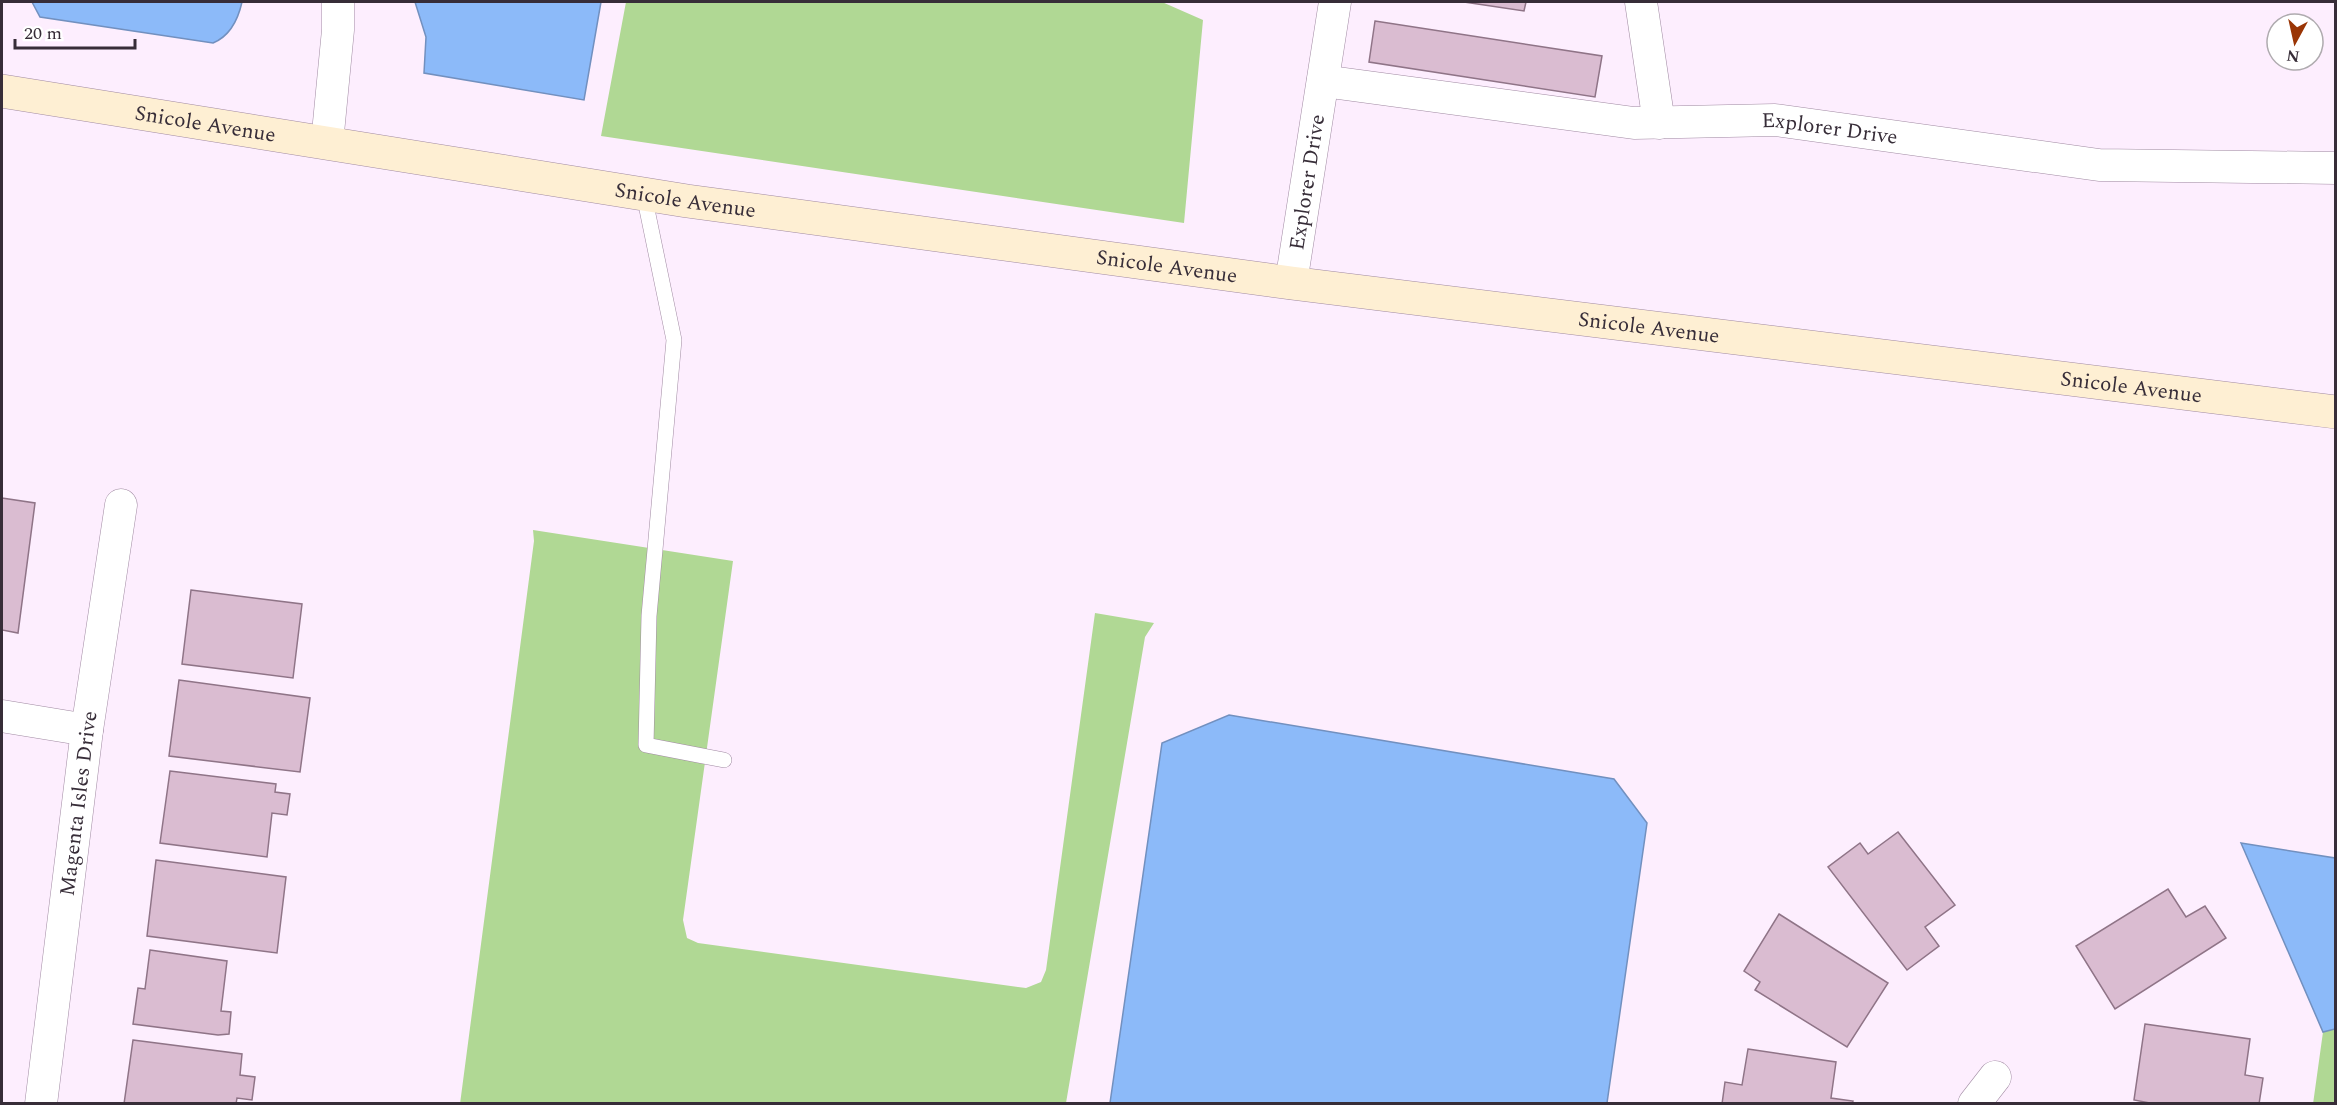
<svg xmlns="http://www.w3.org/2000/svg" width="2337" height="1105" font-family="Spectral,serif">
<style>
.green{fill:#b0d894}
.water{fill:#8cbaf9;stroke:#7290bf;stroke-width:1.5}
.building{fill:#dabcd1;stroke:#8f7487;stroke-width:1.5}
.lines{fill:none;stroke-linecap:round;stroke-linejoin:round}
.lane-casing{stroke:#a08aa2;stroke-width:16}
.street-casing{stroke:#a08aa2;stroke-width:33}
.secondary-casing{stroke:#a08aa2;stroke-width:34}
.lane{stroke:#fff;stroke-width:15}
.street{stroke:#fff;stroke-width:32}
.secondary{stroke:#feefd3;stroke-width:33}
.labels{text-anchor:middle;stroke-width:4.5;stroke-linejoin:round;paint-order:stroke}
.street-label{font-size:21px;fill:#372d38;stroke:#fff}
</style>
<rect width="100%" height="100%" fill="#fdeefe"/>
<path class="green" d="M626 2H1162L1203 20 1184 223 601 136Z
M533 530 733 561 683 920 687 938 698 943 1026 988 1041 982 1046 970 1095 613 1154 623 1145 637 1066 1103 460 1104 534 541Z
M2335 1029V1103L2313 1104 2323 1032Z"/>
<path class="water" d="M32 2H242C238 20 230 36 213 43L40 17Z
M415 2H601L584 100 424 73 426 37Z
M1229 715 1614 779 1647 823 1607 1103H1110L1162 743Z
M2241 843 2335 858V1029L2323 1032Z"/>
<path class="building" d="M1464 2H1526L1524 11Z
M1375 21 1602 56 1595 97 1369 62Z
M2 498 35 503 18 633 2 630Z
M191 590 302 604 293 678 182 664Z
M179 680 310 698 300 772 169 756Z
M170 771 276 784 275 792 290 794 287 815 272 813 267 857 160 843Z
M1898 832 1955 905 1925 927 1939 946 1907 970 1828 867 1860 843 1868 854Z
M156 860 286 877 277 953 147 936Z
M2168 889 2186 917 2205 906 2226 938 2115 1009 2076 946Z
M1779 914 1888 983 1847 1047 1755 990 1760 982 1744 971Z
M150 950 227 961 221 1011 231 1012 229 1034 218 1035 133 1024 138 988 145 989Z
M2145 1024 2250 1039 2245 1075 2263 1078 2259 1104H2155L2134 1100Z
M133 1040 242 1054 240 1075 255 1077 252 1100 237 1098 236 1104H124Z
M1748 1049 1836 1062 1831 1098 1853 1101 1852 1104H1722L1725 1082 1742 1085Z"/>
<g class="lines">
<g class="lane-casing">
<path id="lane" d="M644 195 674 340 649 616 646 745 724 760"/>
</g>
<g class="street-casing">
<g id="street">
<path d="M1641 2 1659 123"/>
<path id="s1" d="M1323 81 1634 123 1775 120 2099 165 2336 168"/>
<path d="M327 143 338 30V2"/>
<path id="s2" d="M1291 283 1335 2"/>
<path d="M2 716 87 730"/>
<path id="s3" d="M41 1104 87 730 121 505"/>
<path d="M1974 1104 1995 1077"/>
</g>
</g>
<g class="secondary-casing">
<g id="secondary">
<path id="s4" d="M2 91 687 201 1291 283 2336 412"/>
</g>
</g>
<use href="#lane" class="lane"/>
<use href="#street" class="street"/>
<use href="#secondary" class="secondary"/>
</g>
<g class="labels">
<g class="street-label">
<text dy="7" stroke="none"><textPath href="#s4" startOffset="206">Snicole Avenue</textPath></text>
<text dy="7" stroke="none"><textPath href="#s1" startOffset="510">Explorer Drive</textPath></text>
<text dy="7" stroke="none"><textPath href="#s2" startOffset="102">Explorer Drive</textPath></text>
<text dy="7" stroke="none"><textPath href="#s4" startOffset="692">Snicole Avenue</textPath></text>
<text dy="7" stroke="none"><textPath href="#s4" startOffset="1178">Snicole Avenue</textPath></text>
<text dy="7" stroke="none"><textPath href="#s4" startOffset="1664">Snicole Avenue</textPath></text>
<text dy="7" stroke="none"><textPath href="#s4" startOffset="2150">Snicole Avenue</textPath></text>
<text dy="7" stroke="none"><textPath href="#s3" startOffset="303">Magenta Isles Drive</textPath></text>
</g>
</g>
<rect width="2337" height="1105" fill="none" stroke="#372d38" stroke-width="6"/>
<g transform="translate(2295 42) rotate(188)"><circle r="28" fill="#ffffff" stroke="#afabaf" stroke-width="1.5"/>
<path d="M0-4.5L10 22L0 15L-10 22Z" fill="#9a3505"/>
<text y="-9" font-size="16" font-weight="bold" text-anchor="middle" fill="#372d38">N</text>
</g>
<path d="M15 39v9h120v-9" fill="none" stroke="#372d38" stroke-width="3"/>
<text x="24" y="39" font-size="18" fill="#372d38" stroke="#ffffff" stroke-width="4.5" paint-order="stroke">20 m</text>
</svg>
